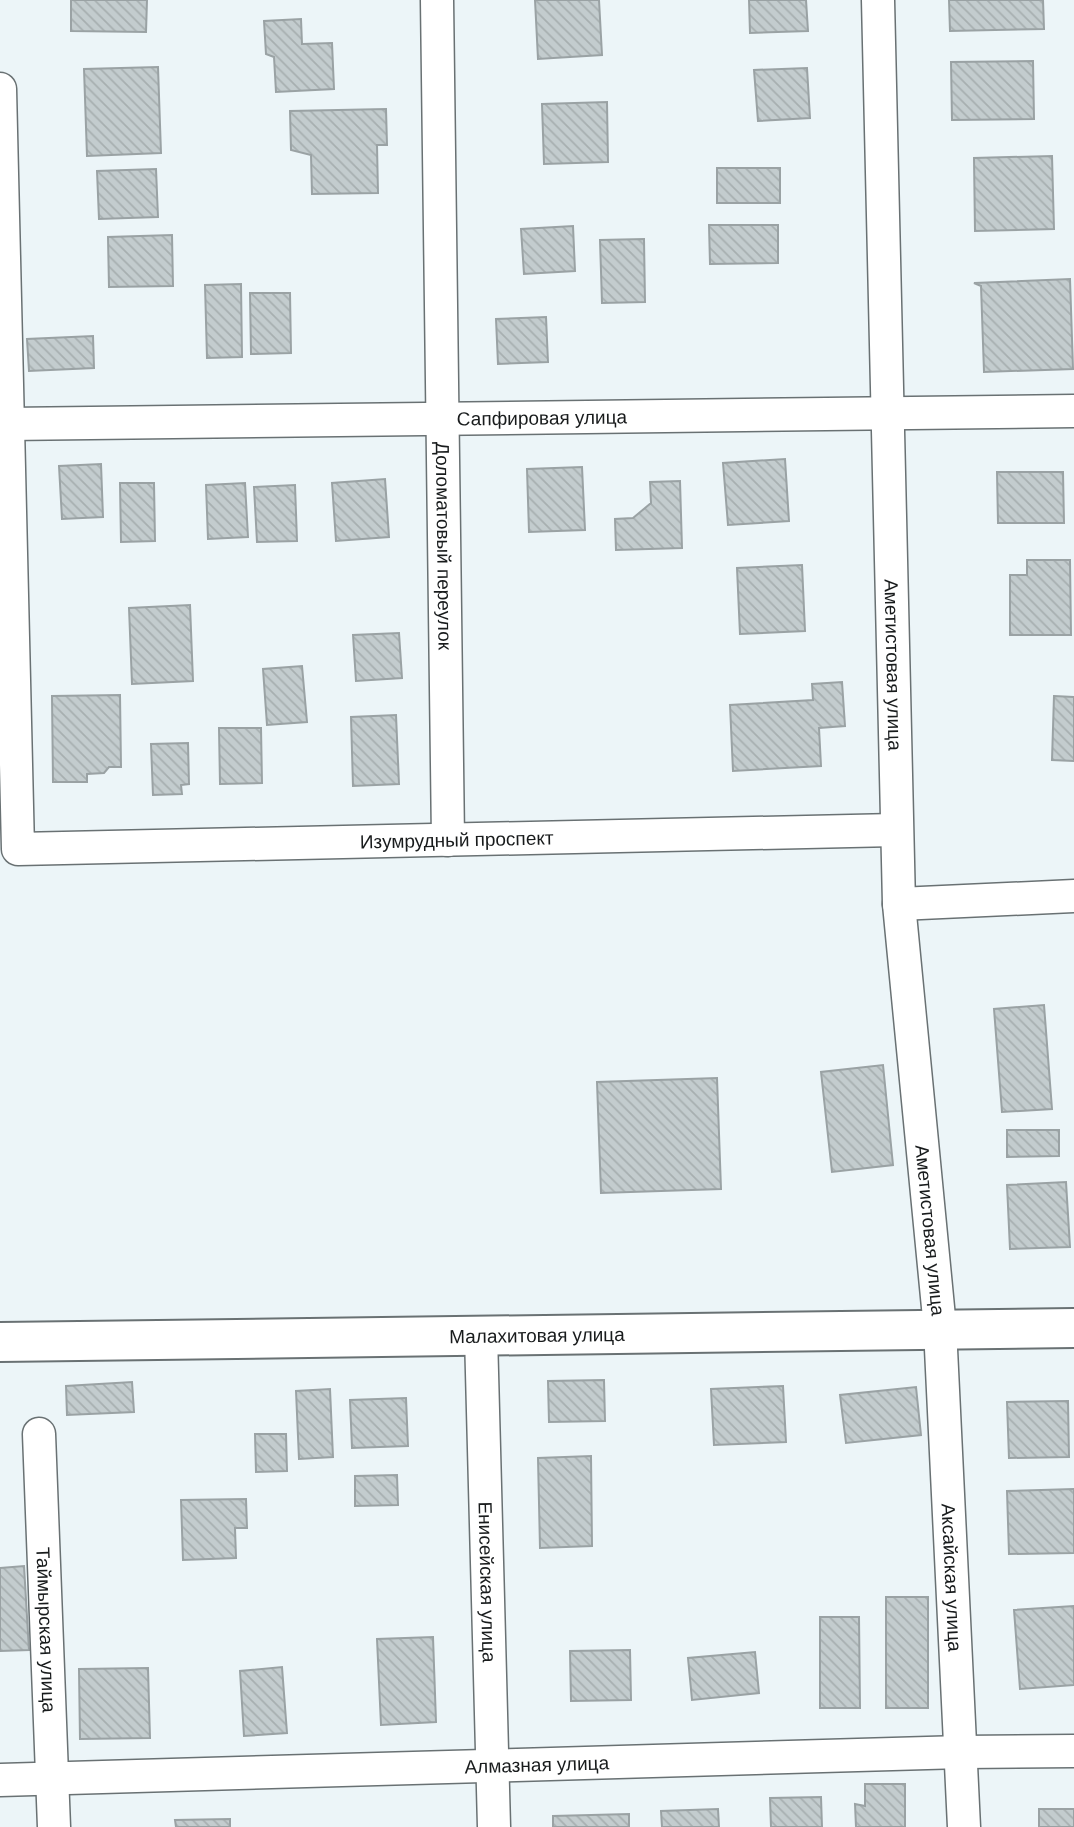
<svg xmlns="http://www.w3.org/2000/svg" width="1074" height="1827" font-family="'DM Sans',sans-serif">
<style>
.building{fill:url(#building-back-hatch);stroke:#9aa2a4;stroke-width:2}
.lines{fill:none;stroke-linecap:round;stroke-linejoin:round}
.street-casing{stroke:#697173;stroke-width:35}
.secondary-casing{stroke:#697173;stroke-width:42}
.street{stroke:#fff;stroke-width:32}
.secondary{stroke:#fff;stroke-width:38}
.labels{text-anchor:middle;stroke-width:5;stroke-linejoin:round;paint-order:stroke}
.street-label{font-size:19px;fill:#181b1c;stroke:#fff}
</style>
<defs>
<pattern id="building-back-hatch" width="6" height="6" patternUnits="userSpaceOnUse" patternTransform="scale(1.75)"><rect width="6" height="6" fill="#c3ccce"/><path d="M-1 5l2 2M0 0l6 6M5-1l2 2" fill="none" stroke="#a7afb0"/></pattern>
</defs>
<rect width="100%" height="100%" fill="#ecf5f8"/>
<path class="building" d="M71 0H147L146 32 71 31Z
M535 0H599L602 55 538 59Z
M749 0H806L808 31 750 33Z
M949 0H1043L1044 29 950 31Z
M301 19 302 44 332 43 334 89 276 92 274 57 266 54 264 21Z
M1033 61 1034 119 952 120 951 62Z
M158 67 161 153 87 156 84 69Z
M807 68 810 118 758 121 754 70Z
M607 102 608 162 544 164 542 104Z
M386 109 387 145H377L378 193 312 194 311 155 291 150 290 111Z
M1052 156 1054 229 975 231 974 158Z
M717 168H780V203H717Z
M156 169 158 217 99 219 97 171Z
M709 225H778V263L710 264Z
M573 226 575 271 524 274 521 229Z
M172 235 173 286 109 287 108 237Z
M644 239 645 302 602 303 600 240Z
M1070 279 1073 369 984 372 981 286 974 283Z
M241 284 242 357 207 358 205 285Z
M250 293H290L291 353 251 354Z
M546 317 548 362 498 364 496 319Z
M93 336 94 368 29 371 27 339Z
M785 459 789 521 728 525 723 463Z
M101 464 103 517 62 519 59 466Z
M582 467 585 530 529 532 527 469Z
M997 472H1063L1064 523H998Z
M385 479 389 537 336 541 332 483Z
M680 481 682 548 616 550 615 519 633 518 651 503 650 482Z
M120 483H154L155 541 121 542Z
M245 483 248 537 208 539 206 485Z
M295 485 297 541 257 542 254 487Z
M1027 560H1070L1071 635H1010V575H1027Z
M802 565 805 631 740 634 737 568Z
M190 605 193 681 132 684 129 608Z
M399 633 402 678 356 681 353 635Z
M302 666 307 722 267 725 263 669Z
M842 682 845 726 819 728 821 766 733 771 730 705 813 700 812 684Z
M120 695 121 767H109L104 773 87 774V782H53L52 696Z
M1054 696 1074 697V761L1052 760Z
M396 715 399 784 353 786 351 717Z
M219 728H261L262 783 220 784Z
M188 743 189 784 181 785 182 794 153 795 151 744Z
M1044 1005 1052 1109 1002 1112 994 1009Z
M883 1065 893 1165 832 1172 821 1072Z
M717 1078 721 1189 601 1193 597 1082Z
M1007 1130H1059V1156L1007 1157Z
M1066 1182 1070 1247 1010 1249 1007 1185Z
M604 1380 605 1421 549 1422 548 1381Z
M132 1382 134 1412 67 1415 66 1386Z
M783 1386 786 1442 714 1445 711 1389Z
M916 1387 921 1435 846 1443 840 1395Z
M330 1389 333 1457 299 1459 296 1391Z
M406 1398 408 1446 352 1448 350 1400Z
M1068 1401 1069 1457 1009 1458 1007 1402Z
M255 1434H286L287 1471 256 1472Z
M591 1456 592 1546 540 1548 538 1458Z
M397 1475 398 1505 355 1506V1476Z
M1074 1489V1553L1009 1554 1007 1491Z
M246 1499 247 1528H235L236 1558 183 1560 181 1500Z
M24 1566 29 1650 0 1651V1568Z
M886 1597H928V1708H886Z
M1074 1606V1685L1020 1689 1014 1610Z
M820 1617H859L860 1708H820Z
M433 1637 436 1722 381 1725 377 1639Z
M630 1650 631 1700 571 1701 570 1651Z
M755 1652 759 1693 692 1700 688 1658Z
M282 1667 287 1733 244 1736 240 1671Z
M148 1668 150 1738 80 1739 79 1669Z
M865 1784H905V1827H856L855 1804 865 1806Z
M821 1797 822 1827H771L770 1798Z
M718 1809 719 1827H662L661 1811Z
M1039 1809H1074V1827H1039Z
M629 1814V1827H553V1816Z
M230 1819V1827H176L175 1820Z"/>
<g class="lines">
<g class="street-casing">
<g id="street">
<path id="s1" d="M437 0 448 840"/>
<path id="s2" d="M878 0 899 904 940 1328 964 1827"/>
<path id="s3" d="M0 89 18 849 895 830"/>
<path id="s4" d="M8 424 1074 411"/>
<path d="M899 904 1074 896"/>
<path id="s5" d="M481 1335 494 1827"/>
<path id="s6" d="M39 1434 54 1827"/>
<path id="s7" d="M0 1780 962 1752 1074 1751"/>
</g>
</g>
<g class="secondary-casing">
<g id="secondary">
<path id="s8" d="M0 1342 1074 1328"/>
</g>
</g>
<use href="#street" class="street"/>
<use href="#secondary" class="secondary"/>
</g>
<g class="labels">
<g class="street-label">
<text dy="7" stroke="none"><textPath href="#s4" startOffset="534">Сапфировая улица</textPath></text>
<text dy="7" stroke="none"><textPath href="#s1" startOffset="546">Доломатовый переулок</textPath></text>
<text dy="7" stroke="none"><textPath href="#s2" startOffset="665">Аметистовая улица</textPath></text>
<text dy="7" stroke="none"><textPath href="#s3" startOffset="1199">Изумрудный проспект</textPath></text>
<text dy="7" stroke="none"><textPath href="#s2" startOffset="1232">Аметистовая улица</textPath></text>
<text dy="7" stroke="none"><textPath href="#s8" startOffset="537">Малахитовая улица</textPath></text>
<text dy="7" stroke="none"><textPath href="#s2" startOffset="1580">Аксайская улица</textPath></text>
<text dy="7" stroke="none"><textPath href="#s5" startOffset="247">Енисейская улица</textPath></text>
<text dy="7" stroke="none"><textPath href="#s6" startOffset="196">Таймырская улица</textPath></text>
<text dy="7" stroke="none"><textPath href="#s7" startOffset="537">Алмазная улица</textPath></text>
</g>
</g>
</svg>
